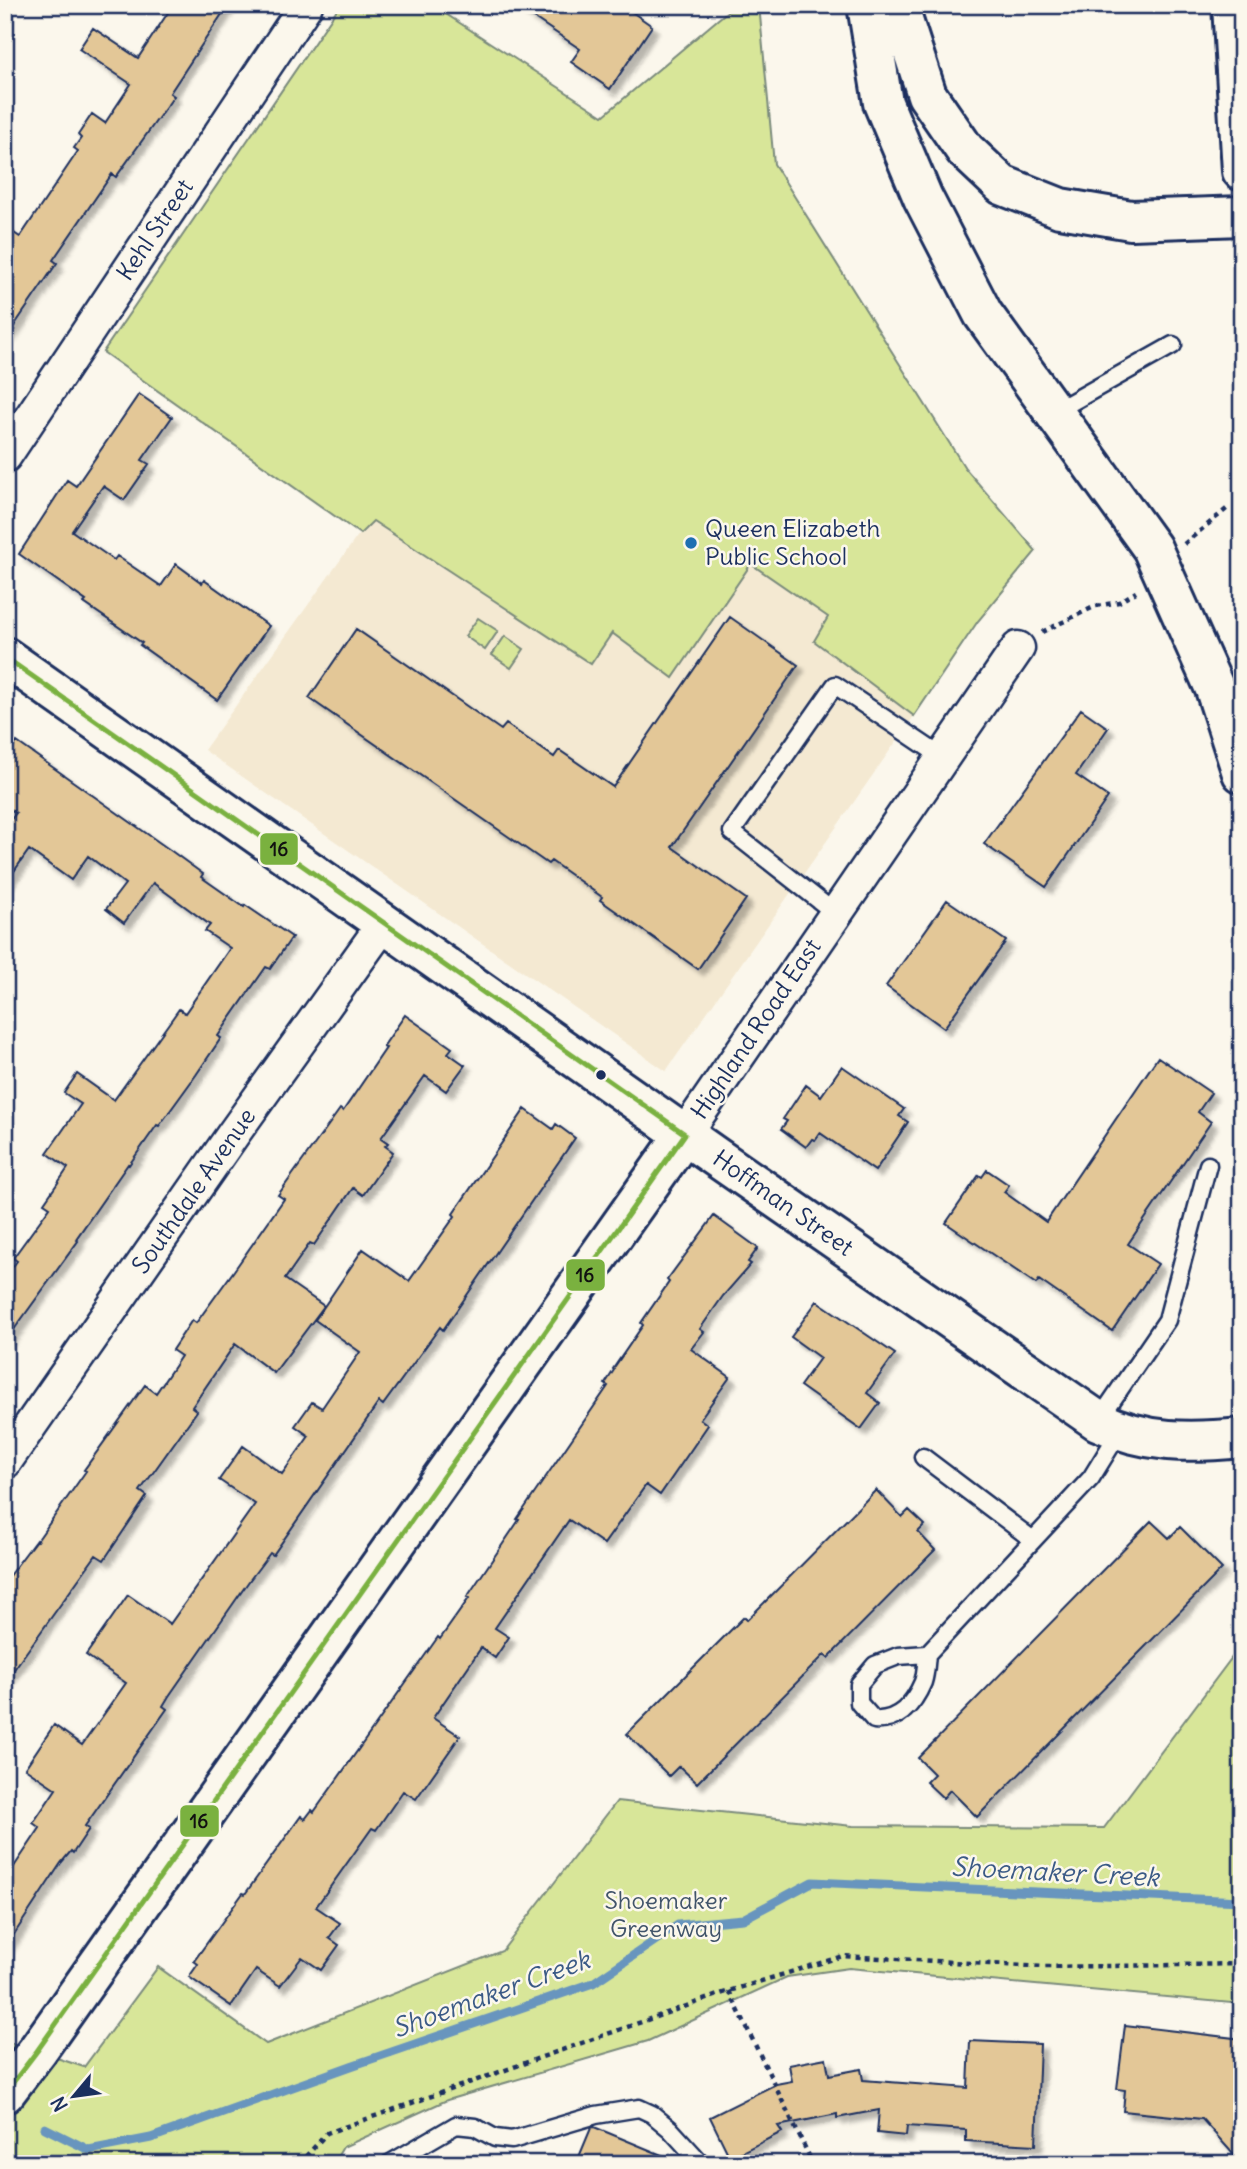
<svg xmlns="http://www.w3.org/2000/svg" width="1247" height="2169" font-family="Delius,sans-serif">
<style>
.built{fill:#f4e9d2}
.green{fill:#d8e699;stroke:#7a8a7c;stroke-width:2}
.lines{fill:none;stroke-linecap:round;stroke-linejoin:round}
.stream{stroke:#6895be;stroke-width:9}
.building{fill:#e3c797;stroke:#1b2f5e;stroke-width:2;filter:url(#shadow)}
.service-casing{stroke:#1b2f5e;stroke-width:21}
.minor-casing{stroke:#1b2f5e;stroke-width:37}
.tertiary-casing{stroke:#1b2f5e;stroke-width:44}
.secondary-casing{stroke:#1b2f5e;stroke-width:44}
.motorway-casing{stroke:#1b2f5e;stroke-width:44}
.path{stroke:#1b2f5e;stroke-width:4.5;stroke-dasharray:5 5;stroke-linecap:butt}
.service{stroke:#fbf7ec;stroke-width:16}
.minor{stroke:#fbf7ec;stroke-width:32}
.tertiary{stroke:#fbf7ec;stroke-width:38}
.secondary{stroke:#fbf7ec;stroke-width:38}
.motorway{stroke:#fbf7ec;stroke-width:38}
.bus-1-casing{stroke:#fbf7ec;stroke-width:10}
.bus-1{stroke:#7ab13f;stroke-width:5}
.poi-dot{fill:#1f6fb2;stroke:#fbf7ec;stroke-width:2.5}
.bus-dot{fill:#1b2f5e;stroke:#fbf7ec;stroke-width:2.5}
.labels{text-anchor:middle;stroke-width:5;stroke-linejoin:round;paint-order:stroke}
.street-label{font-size:24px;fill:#1b2f5e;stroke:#fbf7ec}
.poi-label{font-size:24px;fill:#1b2f5e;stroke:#fbf7ec;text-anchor:start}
.park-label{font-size:24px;fill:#41546a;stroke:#fbf7ec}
.water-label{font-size:26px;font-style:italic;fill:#3b5a86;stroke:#fbf7ec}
.line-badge{stroke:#fbf7ec;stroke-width:2.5}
.pale-badge-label{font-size:19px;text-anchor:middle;font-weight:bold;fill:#111}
</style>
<defs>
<filter id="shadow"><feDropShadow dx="6" dy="6" stdDeviation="2" flood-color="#0004"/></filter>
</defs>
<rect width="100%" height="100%" fill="#fbf7ec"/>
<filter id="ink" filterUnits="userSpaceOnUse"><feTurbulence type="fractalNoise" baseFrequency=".0143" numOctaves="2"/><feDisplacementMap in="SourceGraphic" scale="14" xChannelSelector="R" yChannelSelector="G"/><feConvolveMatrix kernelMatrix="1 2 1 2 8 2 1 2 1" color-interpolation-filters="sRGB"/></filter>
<g filter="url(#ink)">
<path class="built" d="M340 5H432L603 116 735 5H759L774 164 965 468 1036 551 978 621 914 716 666 1071 204 750 359 534 103 352Z"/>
<path class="green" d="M340 5H432L603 116 735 5H759L774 164 965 468 1036 551 978 621 914 716 814 641 828 617 751 564 673 678 612 633 591 664 373 521 360 534 103 352Z
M478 618 498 631 485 650 465 636Z
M505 636 524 649 511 668 492 655Z
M1242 1644V2004L849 1968 787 1977 648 2041 447 2100 343 2147 333 2164H5V2041L84 2067 158 1967 266 2044 502 1951 617 1801 853 1826 1104 1828Z"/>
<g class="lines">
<path class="stream" d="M45 2128 89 2150 151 2138 351 2066 593 1983 678 1925 743 1919 812 1882 1242 1901"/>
</g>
<path class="building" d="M173 5H228L170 93 174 96 116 177 112 174 53 260 57 263 5 339V227L20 237 78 151 74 148 81 138 78 135 92 114 105 123 131 84 79 49 93 28 138 58Z
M515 5H622L652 26 610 89 571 62 580 49Z
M139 394 172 417 142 460 149 464 124 500 103 486 72 531 114 560 117 556 161 586 176 564 202 583 204 580 269 626 217 700 140 645 142 643 84 603 86 601 19 554 67 480 76 486Z
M730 617 798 665 672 847 746 899 698 969 600 900 602 897 551 861 548 864 309 698 356 629 501 730 506 724 554 757 559 750 613 787Z
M1081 709 1108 728 1076 775 1108 797 1046 887 984 844Z
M17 742 170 850 203 874 201 877 244 907 245 905 292 937 270 969 266 967 218 1036 221 1038 196 1075 159 1126 157 1125 129 1165 128 1164 76 1239 78 1241 5 1342V1277L17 1261 13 1258 50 1207 44 1203 68 1168 47 1153 81 1104 64 1093 77 1074 114 1100 179 1009 185 1013 230 948 205 931 210 925 153 883 124 923 106 909 125 884 88 856 71 880 29 850 5 884V827L16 813 5 806V759Z
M947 900 1006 941 944 1028 886 986Z
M405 1015 452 1048 448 1053 465 1065 446 1091 425 1076 381 1138 388 1143 385 1146 393 1152 363 1195 353 1188 314 1245 310 1243 285 1279 324 1306 274 1373 235 1344 192 1407 197 1411 140 1491 147 1496 104 1560 96 1555 5 1682V1581L36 1540 37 1541 86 1471 84 1470 145 1385 156 1393 181 1356 172 1350 192 1320 196 1323 233 1272 284 1199 278 1195 340 1109 343 1111 386 1048 383 1047Z
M1158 1057 1211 1093 1198 1112 1211 1122 1128 1244 1158 1264 1112 1331 1039 1280 1036 1284 946 1223 979 1175 982 1177 987 1170 1009 1185 1004 1192 1046 1222Z
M842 1066 904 1109 899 1116 908 1122 875 1171 820 1133 815 1140 812 1139 806 1147 781 1129 787 1121 783 1119 806 1085 821 1096Z
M525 1109 553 1129 556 1124 575 1138 443 1330 440 1327 383 1405 379 1402 273 1555 270 1553 249 1581 169 1696 163 1706 167 1709 85 1826 89 1829 73 1853 71 1851 61 1863 5 1948V1880L40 1828 33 1823 56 1789 25 1768 54 1725 82 1745 126 1683 86 1655 128 1595 170 1624 255 1504 219 1480 243 1446 282 1474 309 1436 295 1426 312 1402 322 1408 360 1352 315 1320 363 1249 409 1281 455 1216 453 1214Z
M714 1216 758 1248 748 1262 751 1264 723 1296 700 1329 704 1332 691 1349 730 1377 700 1419 708 1425 660 1495 646 1485 604 1544 569 1520 495 1628 509 1637 495 1658 481 1648 433 1718 460 1736 416 1799 403 1791 376 1830 372 1828 316 1907 340 1923 329 1938 339 1945 321 1970 302 1957 280 1986 256 1970 231 2006 189 1977 198 1964 194 1961 243 1893 245 1894 301 1816 305 1819 312 1810 314 1812 438 1637 440 1639 469 1598 467 1597 519 1520 517 1519 608 1386 605 1384 614 1370 613 1369 643 1325 641 1323 669 1282 667 1280Z
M817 1301 895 1354 867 1393 880 1403 861 1429 800 1386 820 1358 791 1337Z
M876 1490 902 1517 909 1510 925 1525 918 1532 935 1550 828 1658 824 1655 697 1783 679 1766 669 1776 627 1734 744 1617 747 1620Z
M1151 1521 1169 1538 1180 1527 1222 1569 977 1817 950 1790 943 1798 926 1782 934 1774 918 1758Z
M1125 2025 1242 2039V2164L1202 2119 1123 2111 1125 2090 1117 2089Z
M970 2041 1040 2044 1036 2145 966 2141V2130L907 2126 906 2136 877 2133 879 2110 837 2118V2114L778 2126 782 2132 730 2158 710 2117 776 2084 792 2081 789 2065 826 2058 829 2075 861 2069 863 2080 968 2088Z
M594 2127 681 2163V2164H576L591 2128Z"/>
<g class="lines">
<g class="service-casing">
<path id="service" d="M1054 412 1173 345
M835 913 732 832 835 685 942 757
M1098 1421 1167 1320 1208 1165
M923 1457 1033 1540
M927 1654 898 1656 875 1665 859 1684V1703L874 1720C899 1722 914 1703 923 1682 926 1673 926 1663 927 1654L1091 1478 1120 1431
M389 2164 456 2125 475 2127 495 2138 512 2140 596 2115 639 2108 652 2114 670 2129 702 2164"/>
</g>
<g class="minor-casing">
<path id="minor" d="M5 456 306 5
M685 1134 1018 648
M5 1462 234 1133 385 922"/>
</g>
<g class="tertiary-casing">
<path id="tertiary" d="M5 657 716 1157 1098 1421C1147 1444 1189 1443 1242 1438
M5 2093 37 2051 685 1134"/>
</g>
<g class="secondary-casing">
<path id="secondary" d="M1232 5 1242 171"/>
</g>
<g class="motorway-casing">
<path id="motorway" d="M867 5 883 103 923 198 983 314 1152 548 1215 689 1242 773
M898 5 927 95 965 150 1002 185 1060 208 1131 220 1242 216"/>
</g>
<path class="path" d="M1184 544 1229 507
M1042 632 1096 606 1119 602 1136 592
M729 1991 813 2164
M299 2164 327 2133 729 1991 843 1956 1044 1967 1242 1964"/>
<use href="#service" class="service"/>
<use href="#minor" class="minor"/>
<use href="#tertiary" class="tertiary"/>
<use href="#secondary" class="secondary"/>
<use href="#motorway" class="motorway"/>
<g class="bus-1-casing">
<path id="bus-1" d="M5 657 685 1134 37 2051 5 2093"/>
</g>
<use href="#bus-1" class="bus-1"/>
</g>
</g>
<circle class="poi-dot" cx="691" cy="543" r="7"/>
<circle class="bus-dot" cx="601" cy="1075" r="6"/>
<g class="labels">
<g class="street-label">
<text transform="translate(155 230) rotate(-56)" y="8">Kehl Street</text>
<text transform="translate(756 1029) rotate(-56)" y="8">Highland Road East</text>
<text transform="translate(194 1191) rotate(-55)" y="8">Southdale Avenue</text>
<text transform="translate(783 1203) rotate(35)" y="8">Hoffman Street</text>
</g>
<g class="poi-label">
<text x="705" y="537">Queen Elizabeth<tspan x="705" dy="28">Public School</tspan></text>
</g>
<g class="park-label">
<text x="666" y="1909">Shoemaker<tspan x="666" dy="28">Greenway</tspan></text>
</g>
<g class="water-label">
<text transform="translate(1055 1872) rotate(3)" y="9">Shoemaker Creek</text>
<text transform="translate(491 1994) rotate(-20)" y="9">Shoemaker Creek</text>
</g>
</g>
<g class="line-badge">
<rect x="259" y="832" width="40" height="34" rx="7" fill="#7ab13f"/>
<rect x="565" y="1258" width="41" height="34" rx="7" fill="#7ab13f"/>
<rect x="179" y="1804" width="41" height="34" rx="7" fill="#7ab13f"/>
</g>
<g class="pale-badge-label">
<text x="279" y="856">16</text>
<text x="585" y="1282">16</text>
<text x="199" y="1828">16</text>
</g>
<rect width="1247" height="2169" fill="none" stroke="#fbf7ec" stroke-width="28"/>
<rect x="14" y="14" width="1219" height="2141" fill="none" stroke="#1b2f5e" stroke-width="2.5" filter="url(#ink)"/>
<g transform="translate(74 2096) rotate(241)" stroke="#fbf7ec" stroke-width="5" paint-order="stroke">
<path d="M0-5L12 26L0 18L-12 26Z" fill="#1b2f5e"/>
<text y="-10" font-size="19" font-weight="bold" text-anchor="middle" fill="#1b2f5e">N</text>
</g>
</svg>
